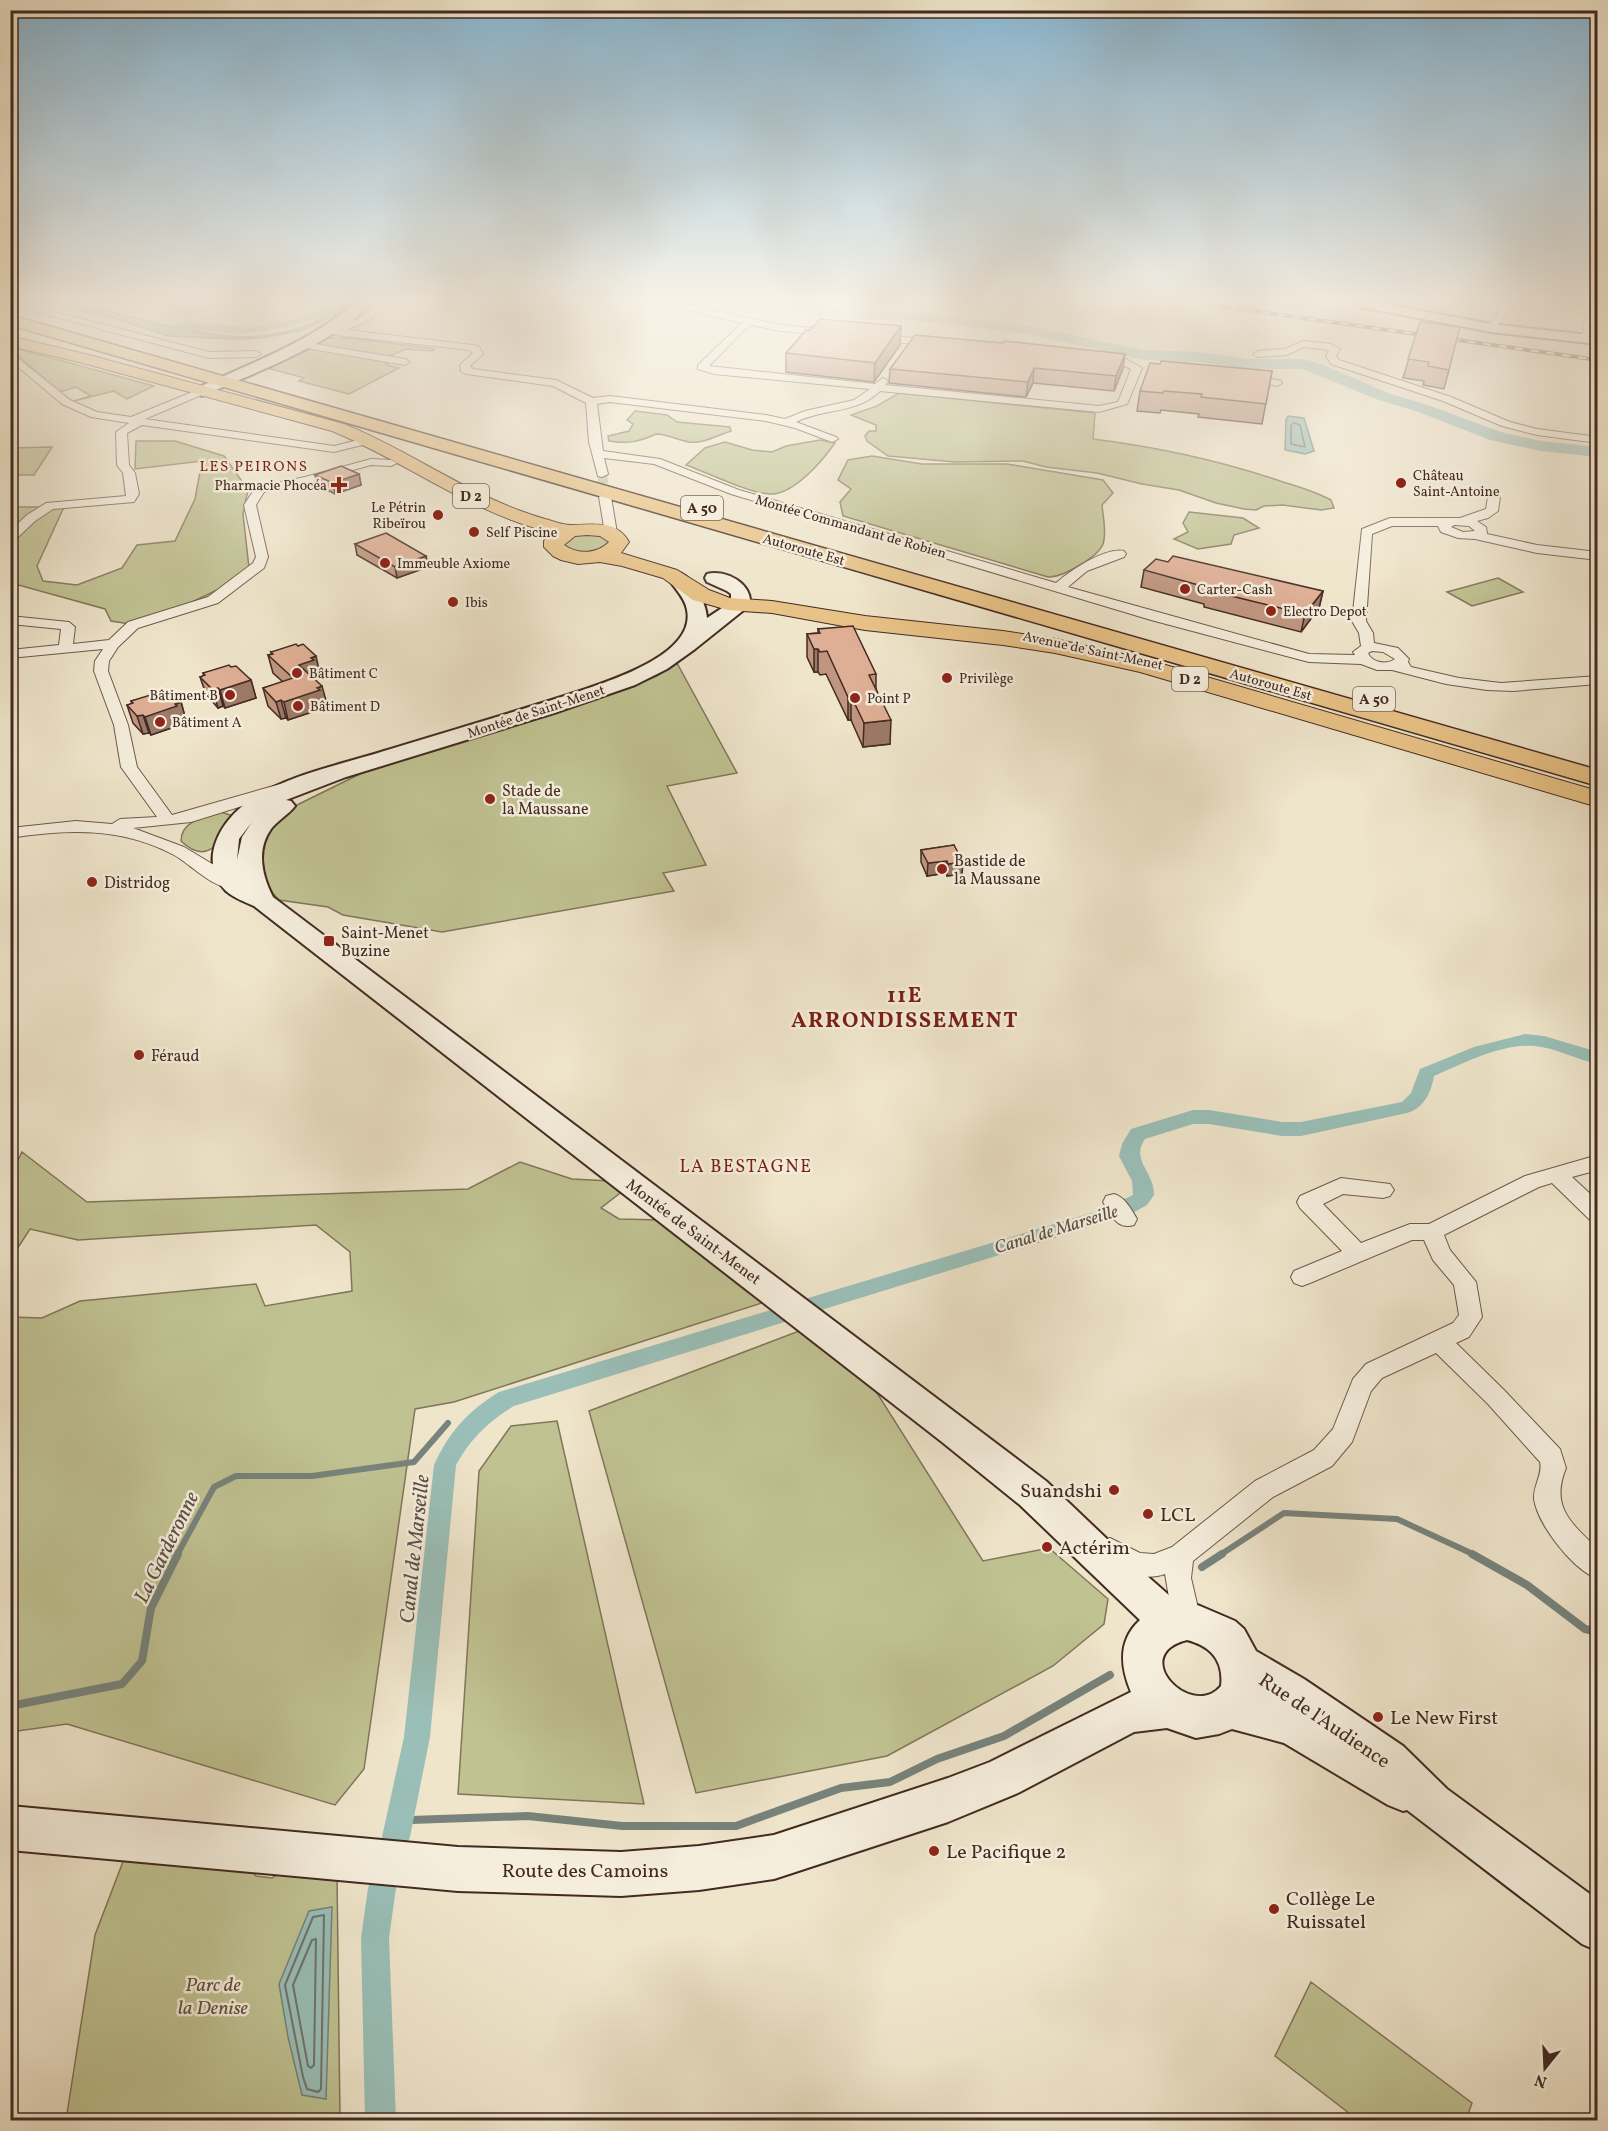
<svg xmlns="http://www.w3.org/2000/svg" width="1608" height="2131" font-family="Vollkorn,serif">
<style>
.green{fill:#c0c292;stroke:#82765a;stroke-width:1.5}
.water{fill:#9abfb8;stroke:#77837c;stroke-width:1.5}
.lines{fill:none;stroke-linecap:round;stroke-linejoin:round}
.shore-far1{stroke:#6e746d;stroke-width:1.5}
.shore{stroke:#6e746d;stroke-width:2}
.stream-far1{stroke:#77837c;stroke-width:6}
.stream{stroke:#77837c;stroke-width:8}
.canal{fill:#9abfb8;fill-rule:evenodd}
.river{fill:#9abfb8;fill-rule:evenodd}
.street-tunnel{stroke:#cdc0a9;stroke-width:10;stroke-dasharray:10 5;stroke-linecap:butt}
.street-casing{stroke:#6e594c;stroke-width:2}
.secondary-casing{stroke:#432a22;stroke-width:4}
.primary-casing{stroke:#432a22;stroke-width:2}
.highway-casing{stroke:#432a22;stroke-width:3}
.street{fill:#f5eedd;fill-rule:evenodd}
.secondary{fill:#f5eedd;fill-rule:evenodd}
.primary{fill:#e8c286;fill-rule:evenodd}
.highway{fill:#e8c286;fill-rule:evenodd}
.rail-casing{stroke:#432a22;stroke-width:4}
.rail{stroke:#f5eedd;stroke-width:2;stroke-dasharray:8;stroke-linecap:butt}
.wall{fill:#c09680;stroke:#432a22;stroke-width:1.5}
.shaded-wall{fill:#9c7a68;stroke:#432a22;stroke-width:1.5}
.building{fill:#dfaf95;stroke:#432a22;stroke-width:1.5}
.poi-dot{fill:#8f2418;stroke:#f5eedd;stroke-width:2}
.labels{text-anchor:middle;stroke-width:5;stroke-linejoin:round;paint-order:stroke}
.far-poi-label{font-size:14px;fill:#432a22;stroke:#f5eedd;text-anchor:start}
.far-street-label{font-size:14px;fill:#432a22;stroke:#f5eedd}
.far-neighbourhood-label{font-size:15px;letter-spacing:1.5px;fill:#7a1f14;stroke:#f5eedd}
.shield{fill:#f5eedd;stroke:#78655a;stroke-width:1.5}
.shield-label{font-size:15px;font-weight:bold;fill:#432a22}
.poi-label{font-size:16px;fill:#432a22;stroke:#f5eedd;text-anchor:start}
.street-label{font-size:16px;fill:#432a22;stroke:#f5eedd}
.neighbourhood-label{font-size:18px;letter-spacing:1.5px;fill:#7a1f14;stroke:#f5eedd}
.water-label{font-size:18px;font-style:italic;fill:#594f48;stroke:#f5eedd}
.near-poi-label{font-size:20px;fill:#432a22;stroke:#f5eedd;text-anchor:start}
.near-street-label{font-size:20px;fill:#432a22;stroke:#f5eedd}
.near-park-label{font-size:20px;font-style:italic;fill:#62503e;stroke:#f5eedd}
.near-water-label{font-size:21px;font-style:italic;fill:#594f48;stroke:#f5eedd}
.district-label{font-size:22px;font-weight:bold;letter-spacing:1.5px;fill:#7a1f14;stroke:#f5eedd}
</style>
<rect width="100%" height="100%" fill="#efe5cb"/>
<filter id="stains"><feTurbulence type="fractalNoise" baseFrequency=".00333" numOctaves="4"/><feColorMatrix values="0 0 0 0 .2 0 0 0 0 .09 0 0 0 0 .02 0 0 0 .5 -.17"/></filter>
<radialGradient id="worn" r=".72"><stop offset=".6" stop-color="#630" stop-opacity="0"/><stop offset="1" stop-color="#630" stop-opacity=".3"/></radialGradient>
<path class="green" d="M328 338H351L435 349 432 351 406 349 388 357 314 345Z
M313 348 385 361 387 365 399 368 349 394 299 381 304 378 264 367 306 349Z
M18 349 154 386 127 399 114 391 74 401 91 396 76 387 60 392 11 350Z
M899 393 1095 413 1093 439C1157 447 1222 461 1283 482 1300 487 1316 492 1331 500L1334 508 1321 510 1283 505 1264 506 1256 510 1244 509 1216 503 1179 490 1142 484 1097 473 1046 467 1023 461 955 462 888 456 867 441 865 436 869 431H876V425L851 415 877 406Z
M635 411 667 415 677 422 730 427 731 431C718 435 703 444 689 442 677 440 667 434 656 434 639 442 627 444 609 441L608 436 629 431 633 424 627 420Z
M820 440 835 443C823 460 794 495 770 494 751 494 706 472 686 465L705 448 725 442 752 450 772 452 786 446Z
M136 441H175L224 456 248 490 243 514 249 568 219 589 182 607 130 624 111 621 105 609 11 583 10 507H64L37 566 43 581 77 585 122 568 137 545 175 541 195 499 202 461 135 469Z
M52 447 34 475H11V448Z
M872 456 922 464H1007L1103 480 1113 493 1102 505C1103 517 1107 532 1103 544 1098 557 1062 578 1048 577L843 516 840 502 851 489 838 480 848 460Z
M1189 512 1243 518 1259 528 1234 535 1231 544 1198 549 1174 539 1188 532 1183 523Z
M598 534 610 542 597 552H565L561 542 568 536Z
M1498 578 1523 592 1472 606 1447 592Z
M677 663 737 773 667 786 706 865 663 873 674 891 442 932 343 915 328 907 279 900 261 880 257 846 277 820 297 805 372 768 631 686 657 676Z
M221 812 236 817C222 838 209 868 181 841 181 820 206 817 221 812Z
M22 1152 87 1202 468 1189 520 1162 572 1179 611 1181 624 1190 601 1208 619 1219 662 1220 768 1301 454 1402 415 1409 364 1769 335 1805 67 1724 11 1732 10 1317 42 1318 80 1301 256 1284 265 1306 352 1291 350 1252 316 1225 78 1240 30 1229 17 1249 11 1251 10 1176Z
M799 1331 872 1385 983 1561 1049 1548 1108 1599 1104 1624 1053 1666 887 1756 696 1793 589 1411Z
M557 1421 644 1804 458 1794 479 1471 511 1426Z
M124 1859 250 1869 256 1876 272 1878 283 1871 337 1875 340 2120H66L95 1935Z
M1311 1982 1472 2103 1466 2120H1358L1275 2056Z"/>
<path class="water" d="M41 303C109 303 172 335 241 337 263 337 288 333 308 325 329 316 340 303 363 303L299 331 262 338 238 339 169 336 114 318Z
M1288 416 1304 418 1314 451 1305 454 1285 450 1286 420Z
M332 1907 326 2099 302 2095 288 2037 279 1984 309 1911Z"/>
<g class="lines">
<path class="shore-far1" d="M1294 423 1300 425 1305 447 1291 444V425Z"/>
<path class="shore" d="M324 1915 321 2089 318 2092 307 2089 303 2077 285 1985 313 1917Z
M316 1939 314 2065 311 2068 308 2066 293 1985 312 1940Z"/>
<path class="stream-far1" d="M177 1555 214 1487 236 1476H312L414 1462 448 1423
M1220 1555 1284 1513 1397 1519 1475 1555"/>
<path class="stream" d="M1472 1554 1527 1585 1585 1629 1598 1632
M1202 1567 1222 1554
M10 1706 122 1684 142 1661 151 1608 178 1554
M411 1820 528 1816 622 1826H736L841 1788 890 1782 937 1759 1004 1736 1110 1675"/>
<path class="canal" d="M336 303H347C327 319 271 332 244 333 217 333 192 326 165 334L161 331C183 315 229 329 257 327 285 324 311 313 336 303Z
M1525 1034 1544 1036 1598 1052V1064C1577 1060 1556 1048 1535 1046 1502 1043 1464 1063 1434 1076 1431 1093 1424 1108 1407 1113L1301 1136H1282L1209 1124H1193L1145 1139C1130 1160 1155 1173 1154 1195L1147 1205 1129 1215 805 1315 798 1313 794 1307 798 1301 805 1299 1101 1210 1133 1195 1132 1181 1119 1156 1122 1144 1131 1129 1193 1110H1209L1282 1122H1301L1402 1102 1411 1093 1420 1069 1474 1047Z
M784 1306 791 1308 795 1314 791 1320 514 1406C489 1421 470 1439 456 1465L430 1737 410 1837 406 1847 396 1851 386 1847 382 1837 404 1737 434 1465C449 1432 468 1411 499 1392Z
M382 1874 392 1878 396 1888 389 1938 396 2120H365L361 1938 368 1888 372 1878Z"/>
<path class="river" d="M752 303H788L842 310 932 314 1029 326 1144 350 1199 352 1247 359H1304L1323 365 1388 393 1428 405 1501 432 1541 441 1598 447V457L1541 451 1490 440 1416 411 1376 399 1303 369H1247L1199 362 1144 360 1029 334 932 322 842 318 759 307Z"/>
<path class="street-tunnel" d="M602 474 605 497"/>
<g class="street-casing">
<path id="street" d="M10 303H21L209 352 256 351 261 354 256 357 209 358 10 305Z
M375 303H385L371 319 347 330 473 345 479 347 483 354 470 366 473 369 556 380 593 398 610 396 766 415 785 419 805 411 854 400 870 389 714 374 698 369V365L742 323 666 305 665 303H679L781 325 1126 359 1142 368 1127 404 1099 412 880 391C857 414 824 408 796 422L836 437 838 439 832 442 795 428 766 421 610 402 597 404 603 451 660 459 739 490 1056 583C1070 571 1105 547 1124 551L1126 554 1124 557 1087 571 1068 587 1309 654 1355 655 1353 652 1361 646 1359 633 1352 621 1362 529 1390 518H1460L1486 509 1488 497 1494 493 1500 497 1498 511 1488 518 1477 521 1486 527 1487 534 1537 545 1598 552V560L1537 553 1475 539 1458 538 1441 532 1438 526H1392L1372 534 1366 621 1373 633 1374 643 1398 648 1409 659 1408 662 1411 667 1459 678 1501 683 1598 676V684L1513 691 1487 690 1446 684 1392 670H1377L1361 664 1309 662 1151 620 731 494 654 464 604 458 608 474 602 477 598 476 589 442 586 403 553 386 466 374 461 371 460 365 473 353 469 350 335 335 330 332 365 315ZM752 325 781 331 1120 364 1131 369 1118 402 1099 406 885 385 888 381 883 378 875 384 709 366 745 329ZM1454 525 1469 526 1475 531 1463 532 1451 527ZM1372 651 1383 652 1395 659C1387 665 1372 663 1368 653Z
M1416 303H1433L1452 308 1447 311Z
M1506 303H1516L1494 330H1488L1486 328Z
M1520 303H1544L1598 309 1591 339 1586 342 1581 339 1587 313 1525 306Z
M1303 341 1331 344 1340 349 1336 356 1339 360 1451 397 1510 422 1537 429 1598 437V443L1537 435 1502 426 1443 401 1331 364 1326 356 1329 350 1304 347 1287 355 1258 357 1253 354 1258 351 1285 349Z
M303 342 405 359 410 362 405 365 300 347 298 345Z
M10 352 70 400 97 412 131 417 202 388 206 389V393L145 419 334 446 362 439 385 446 379 449 362 445 334 452 142 425 127 433 129 465 135 473 139 494 134 502 53 509 35 521 16 539H10V531L27 515 46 503 126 496 123 473 117 465 116 432 129 423 91 417 62 404 10 360Z
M1244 373 1281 381 1282 383 1277 386 1240 378 1239 376Z
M371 459 391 460 397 463 391 466 371 465 306 483 264 492 256 505 268 557 264 568 218 603 138 628 118 647 109 661 108 671 128 725 137 767 172 815 284 783 292 788 290 791 191 822 133 828 184 847 239 880 242 884 239 888C217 893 192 865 174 855 121 827 68 829 10 838V828L76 821 112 824 120 819 157 817 121 767 114 725 94 671 95 661 103 649 10 658V650L59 645 61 629 10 624V616L69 622 75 627 73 644 109 640 128 622 208 597 253 563 256 557 244 505 256 487 305 477Z
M605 493 611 497 617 533 611 537 605 533 599 497Z
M1598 1155V1170L1572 1177 1598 1201V1222L1590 1220 1552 1183 1539 1187 1444 1235 1450 1250 1476 1282 1482 1317 1469 1337 1456 1343 1504 1390 1560 1449 1566 1468C1550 1507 1571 1523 1598 1549V1579C1573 1570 1538 1525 1534 1499 1533 1486 1543 1474 1540 1462L1488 1404 1436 1353 1382 1378 1371 1391 1352 1442 1332 1466 1273 1497 1193 1561 1191 1578 1201 1621 1197 1630 1187 1634 1177 1630 1173 1621 1165 1574C1144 1582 1107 1572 1097 1550L1101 1542 1110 1538 1140 1553 1154 1554 1172 1547 1255 1481 1314 1450 1333 1429 1353 1379 1366 1364 1453 1323 1459 1315 1454 1285 1433 1260 1424 1240H1412L1310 1283 1302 1286 1294 1283 1291 1277 1294 1271 1342 1251 1300 1208 1297 1202 1300 1196 1341 1178 1390 1184 1394 1190 1390 1196 1383 1198 1343 1194 1323 1204 1361 1243 1410 1224H1429L1525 1176Z
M1114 1194C1125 1197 1131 1209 1137 1219L1134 1225C1117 1230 1111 1215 1103 1202L1106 1196Z"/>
</g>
<g class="secondary-casing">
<path id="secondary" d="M355 303H370C340 341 252 374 207 394L202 396 194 391 197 388C251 363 310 342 355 303Z
M1354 303H1380L1491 324 1598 336V344L1491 332 1361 307Z
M677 572C693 576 706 602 707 618L731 602V594L727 591 707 582 705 578 707 574C726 569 753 584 750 605L695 649 667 669 635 685 554 713 346 777 286 800 291 801 295 806C288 815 278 820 271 829 256 850 262 876 273 897L1046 1481 1129 1560 1179 1604 1187 1602 1200 1606 1235 1621 1244 1629 1256 1651 1304 1679 1403 1746 1447 1789 1598 1900V1951L1582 1944 1407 1810 1403 1811 1388 1805 1284 1743 1232 1729 1219 1734 1196 1738 1167 1728 1134 1732 1018 1793 948 1822 774 1879 699 1890 621 1896 458 1891 10 1850V1806L458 1847 621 1852 699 1846 774 1835 948 1778 990 1762 1131 1692C1120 1666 1118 1640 1140 1620L1020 1505 942 1442 254 906C245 902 234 898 226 891 196 860 222 818 252 799 291 774 340 765 384 751 449 731 515 712 580 691 612 680 696 654 687 610 685 597 674 588 668 578L670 574ZM252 822 242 837 237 860 239 839ZM1187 1640C1211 1646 1224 1661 1221 1686 1192 1721 1127 1655 1187 1640Z"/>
</g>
<g class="primary-casing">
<path id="primary" d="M10 336 89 355 344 424C413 452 472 498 545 519 553 521 563 525 571 525 594 525 616 519 629 542L621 553 677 570 709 590 730 598 772 601 865 616 1003 631 1055 639 1145 659 1598 791V807L1140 672 1055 653 1003 645 865 630 772 613 728 610 693 600 663 578 622 566 600 562 578 564 561 560 553 556 544 547V541L553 533C468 512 409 463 332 431L79 362 10 346ZM587 535 600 536 609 542C597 554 578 555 564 545L575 536Z"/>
</g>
<g class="highway-casing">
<path id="highway" d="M10 315 1598 770V786L10 325Z"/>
</g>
<use href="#street" class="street"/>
<use href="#secondary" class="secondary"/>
<use href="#primary" class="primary"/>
<use href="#highway" class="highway"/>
<g class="rail-casing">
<path id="rail" d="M1198 303 1598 360"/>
</g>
<use href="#rail" class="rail"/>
</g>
<path class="wall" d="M1420 322 1449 370 1444 389 1423 385 1424 381 1403 378Z
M900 345 874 382 786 372V353Z
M1123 368 1114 391 1033 383 1026 397 889 383 890 369Z
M1272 371 1262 424 1198 417 1199 414 1161 410 1160 413 1137 411 1140 391Z
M359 474 361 485 335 494 317 485 315 475Z
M355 544 426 556 428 567 397 578 357 555Z
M1168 562 1323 591 1319 608 1301 632 1204 607V604L1141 587 1144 570Z
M818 629 876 674V688L890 744 863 747 851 720H848L826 674 820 675 818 672H814L807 657V634L818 633Z
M271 652 320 674 317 675 318 677 314 679 327 704 323 705 324 708 288 720 286 718 281 719 268 706 263 688 283 682 273 673 268 655 272 654Z
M231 667 251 680 256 698 225 708 223 706 218 708 206 694 200 677 204 676 203 673Z
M165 693 181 702 186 720 182 722 183 724 151 735 149 733 143 734 133 723 127 705 132 704 131 701Z
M954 845 962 874 947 876 946 873 927 876 921 862V850Z"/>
<path class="shaded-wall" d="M901 326 900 345 874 382 875 363Z
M1125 354 1123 368 1114 391 1116 376Z
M1034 368 1033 383 1026 397 1028 382Z
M359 474 361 485 335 494 333 483Z
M426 556 428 567 397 578 395 567Z
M1323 591 1319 608 1301 632 1305 614Z
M814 649H818V672H814Z
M316 656 320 674 317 675 318 677 303 682 299 665Z
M251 680 256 698 225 708 220 690Z
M322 686 327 704 323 705 324 708 288 720 284 702Z
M218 688 223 706 218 708 213 690Z
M851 696V720H848V697Z
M281 700 286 718 281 719 276 702Z
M181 702 186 720 182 722 183 724 151 735 145 717Z
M143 715 149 733 143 734 137 716Z
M891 720 890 744 863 747 864 723Z
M947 861 946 873 927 876 928 863Z
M963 862 962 874 947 876 948 864Z"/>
<path class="building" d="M820 319 901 326 875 363 786 353 806 330H810Z
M1420 322 1460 327 1449 370 1428 366 1429 362 1408 359Z
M915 335 1003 343 1004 341 1125 354 1116 376 1034 368 1028 382 890 369Z
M1161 361 1272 371 1266 404 1201 397 1202 394 1164 391 1163 393 1140 391 1150 363 1160 364Z
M341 466 359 474 333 483 315 475Z
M386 533 426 556 395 567 355 544Z
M1173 556 1323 591 1305 614 1207 590 1209 588 1144 570 1156 559 1168 562Z
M853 626 876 674 869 675 891 720 864 723 851 696 848 697 827 651 820 652 818 649H814L807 634 820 633 818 629Z
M296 644 298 646 303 644 316 656 311 658 314 660 299 665 322 686 317 688 320 690 284 702 281 700 276 702 263 688 293 678 268 655 273 654 271 652Z
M229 665 231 667 236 666 251 680 220 690 218 688 213 690 200 677 205 675 203 673Z
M163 691 165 693 170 691 181 702 175 704 177 706 145 717 143 715 137 716 127 705 133 703 131 701Z
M954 845 963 862 948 864 947 861 928 863 921 850Z"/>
<linearGradient id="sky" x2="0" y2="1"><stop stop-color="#89b8d5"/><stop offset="0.5" stop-color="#f8f3e8"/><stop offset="1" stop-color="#f8f3e8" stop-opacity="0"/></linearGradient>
<rect width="1608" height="601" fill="url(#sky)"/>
<g class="poi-dot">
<circle cx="1401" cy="483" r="6"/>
<path d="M336 476h6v6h6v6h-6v6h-6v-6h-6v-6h6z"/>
<circle cx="438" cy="515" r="6"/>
<circle cx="474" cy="532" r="6"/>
<circle cx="385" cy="563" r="6"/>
<circle cx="1185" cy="589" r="6"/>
<circle cx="453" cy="602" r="6"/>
<circle cx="1271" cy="611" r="6"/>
<circle cx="297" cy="673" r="6"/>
<circle cx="947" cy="678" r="6"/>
<circle cx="230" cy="695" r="6"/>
<circle cx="855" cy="698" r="6"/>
<circle cx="298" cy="706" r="6"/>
<circle cx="160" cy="722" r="6"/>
<circle cx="490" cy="799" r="6"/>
<circle cx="942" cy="869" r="6"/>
<circle cx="92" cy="882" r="6"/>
<rect x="323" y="935" width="12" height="12" rx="3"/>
<circle cx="139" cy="1055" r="6"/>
<circle cx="1114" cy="1490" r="6"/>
<circle cx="1148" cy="1514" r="6"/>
<circle cx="1047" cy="1547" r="6"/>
<circle cx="1378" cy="1717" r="6"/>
<circle cx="934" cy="1851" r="6"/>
<circle cx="1274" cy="1909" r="6"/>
</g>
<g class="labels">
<g class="far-poi-label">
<text x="1413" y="480">Château<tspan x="1413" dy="16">Saint-Antoine</tspan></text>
<text x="327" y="490" text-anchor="end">Pharmacie Phocéa</text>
<text x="426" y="512" text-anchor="end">Le Pétrin<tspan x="426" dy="16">Ribeïrou</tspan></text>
<text x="486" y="537">Self Piscine</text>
<text x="397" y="568">Immeuble Axiome</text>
<text x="1197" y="594">Carter-Cash</text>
<text x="465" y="607">Ibis</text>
<text x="1283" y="616">Electro Depot</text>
<text x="309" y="678">Bâtiment C</text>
<text x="959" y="683">Privilège</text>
<text x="218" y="700" text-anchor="end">Bâtiment B</text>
<text x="867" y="703">Point P</text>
<text x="310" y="711">Bâtiment D</text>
<text x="172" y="727">Bâtiment A</text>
</g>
<g class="far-street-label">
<text transform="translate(851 526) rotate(16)" y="5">Montée Commandant de Robien</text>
<text transform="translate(804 549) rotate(16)" y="5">Autoroute Est</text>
<text transform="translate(1093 650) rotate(12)" y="5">Avenue de Saint-Menet</text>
<text transform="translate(1271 684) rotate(16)" y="5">Autoroute Est</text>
<text transform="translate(536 711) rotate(-18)" y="5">Montée de Saint-Menet</text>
</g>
<g class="far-neighbourhood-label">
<text x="254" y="471">LES PEIRONS</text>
</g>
<g class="shield">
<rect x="453" y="484" width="36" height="24" rx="4.5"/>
<rect x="681" y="496" width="42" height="24" rx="4.5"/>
<rect x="1172" y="667" width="36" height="24" rx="4.5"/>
<rect x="1353" y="687" width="42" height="24" rx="4.5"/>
</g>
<g class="shield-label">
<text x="471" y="501">D 2</text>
<text x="702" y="513">A 50</text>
<text x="1190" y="684">D 2</text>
<text x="1374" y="704">A 50</text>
</g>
<g class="poi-label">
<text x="502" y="796">Stade de<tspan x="502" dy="18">la Maussane</tspan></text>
<text x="954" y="866">Bastide de<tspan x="954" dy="18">la Maussane</tspan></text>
<text x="104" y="888">Distridog</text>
<text x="341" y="938">Saint-Menet<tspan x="341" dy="18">Buzine</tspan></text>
<text x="151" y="1061">Féraud</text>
</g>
<g class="street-label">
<text transform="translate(694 1231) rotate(37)" y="6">Montée de Saint-Menet</text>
</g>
<g class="neighbourhood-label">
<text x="746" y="1172">LA BESTAGNE</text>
</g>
<g class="water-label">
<text transform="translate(1056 1229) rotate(-17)" y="6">Canal de Marseille</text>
</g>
<g class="near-poi-label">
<text x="1102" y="1497" text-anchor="end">Suandshi</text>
<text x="1160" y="1521">LCL</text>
<text x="1059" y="1554">Actérim</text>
<text x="1390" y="1724">Le New First</text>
<text x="946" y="1858">Le Pacifique 2</text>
<text x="1286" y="1905">Collège Le<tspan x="1286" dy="23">Ruissatel</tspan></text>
</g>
<g class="near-street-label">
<text transform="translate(1325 1720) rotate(34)" y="7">Rue de l'Audience</text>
<text x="585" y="1877">Route des Camoins</text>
</g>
<g class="near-park-label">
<text x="213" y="1991">Parc de<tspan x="213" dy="23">la Denise</tspan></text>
</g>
<g class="near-water-label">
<text transform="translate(166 1547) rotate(-64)" y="7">La Garderonne</text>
<text transform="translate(414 1549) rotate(-84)" y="7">Canal de Marseille</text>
</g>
<g class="district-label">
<text x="905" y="1002">11E<tspan x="905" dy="25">ARRONDISSEMENT</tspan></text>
</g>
</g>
<rect width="1608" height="2131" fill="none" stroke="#efe5cb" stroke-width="36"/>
<rect x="12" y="12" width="1584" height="2107" fill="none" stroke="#432a22" stroke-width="3"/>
<rect x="18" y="18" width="1572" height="2095" fill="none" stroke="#432a22" stroke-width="1.5"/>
<g transform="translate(1545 2068) rotate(198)" stroke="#f5eedd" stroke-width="4.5" paint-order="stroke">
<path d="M0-4.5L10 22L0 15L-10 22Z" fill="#432a22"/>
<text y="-9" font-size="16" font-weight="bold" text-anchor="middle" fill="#432a22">N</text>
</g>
<rect width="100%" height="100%" filter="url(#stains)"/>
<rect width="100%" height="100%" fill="url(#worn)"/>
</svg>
